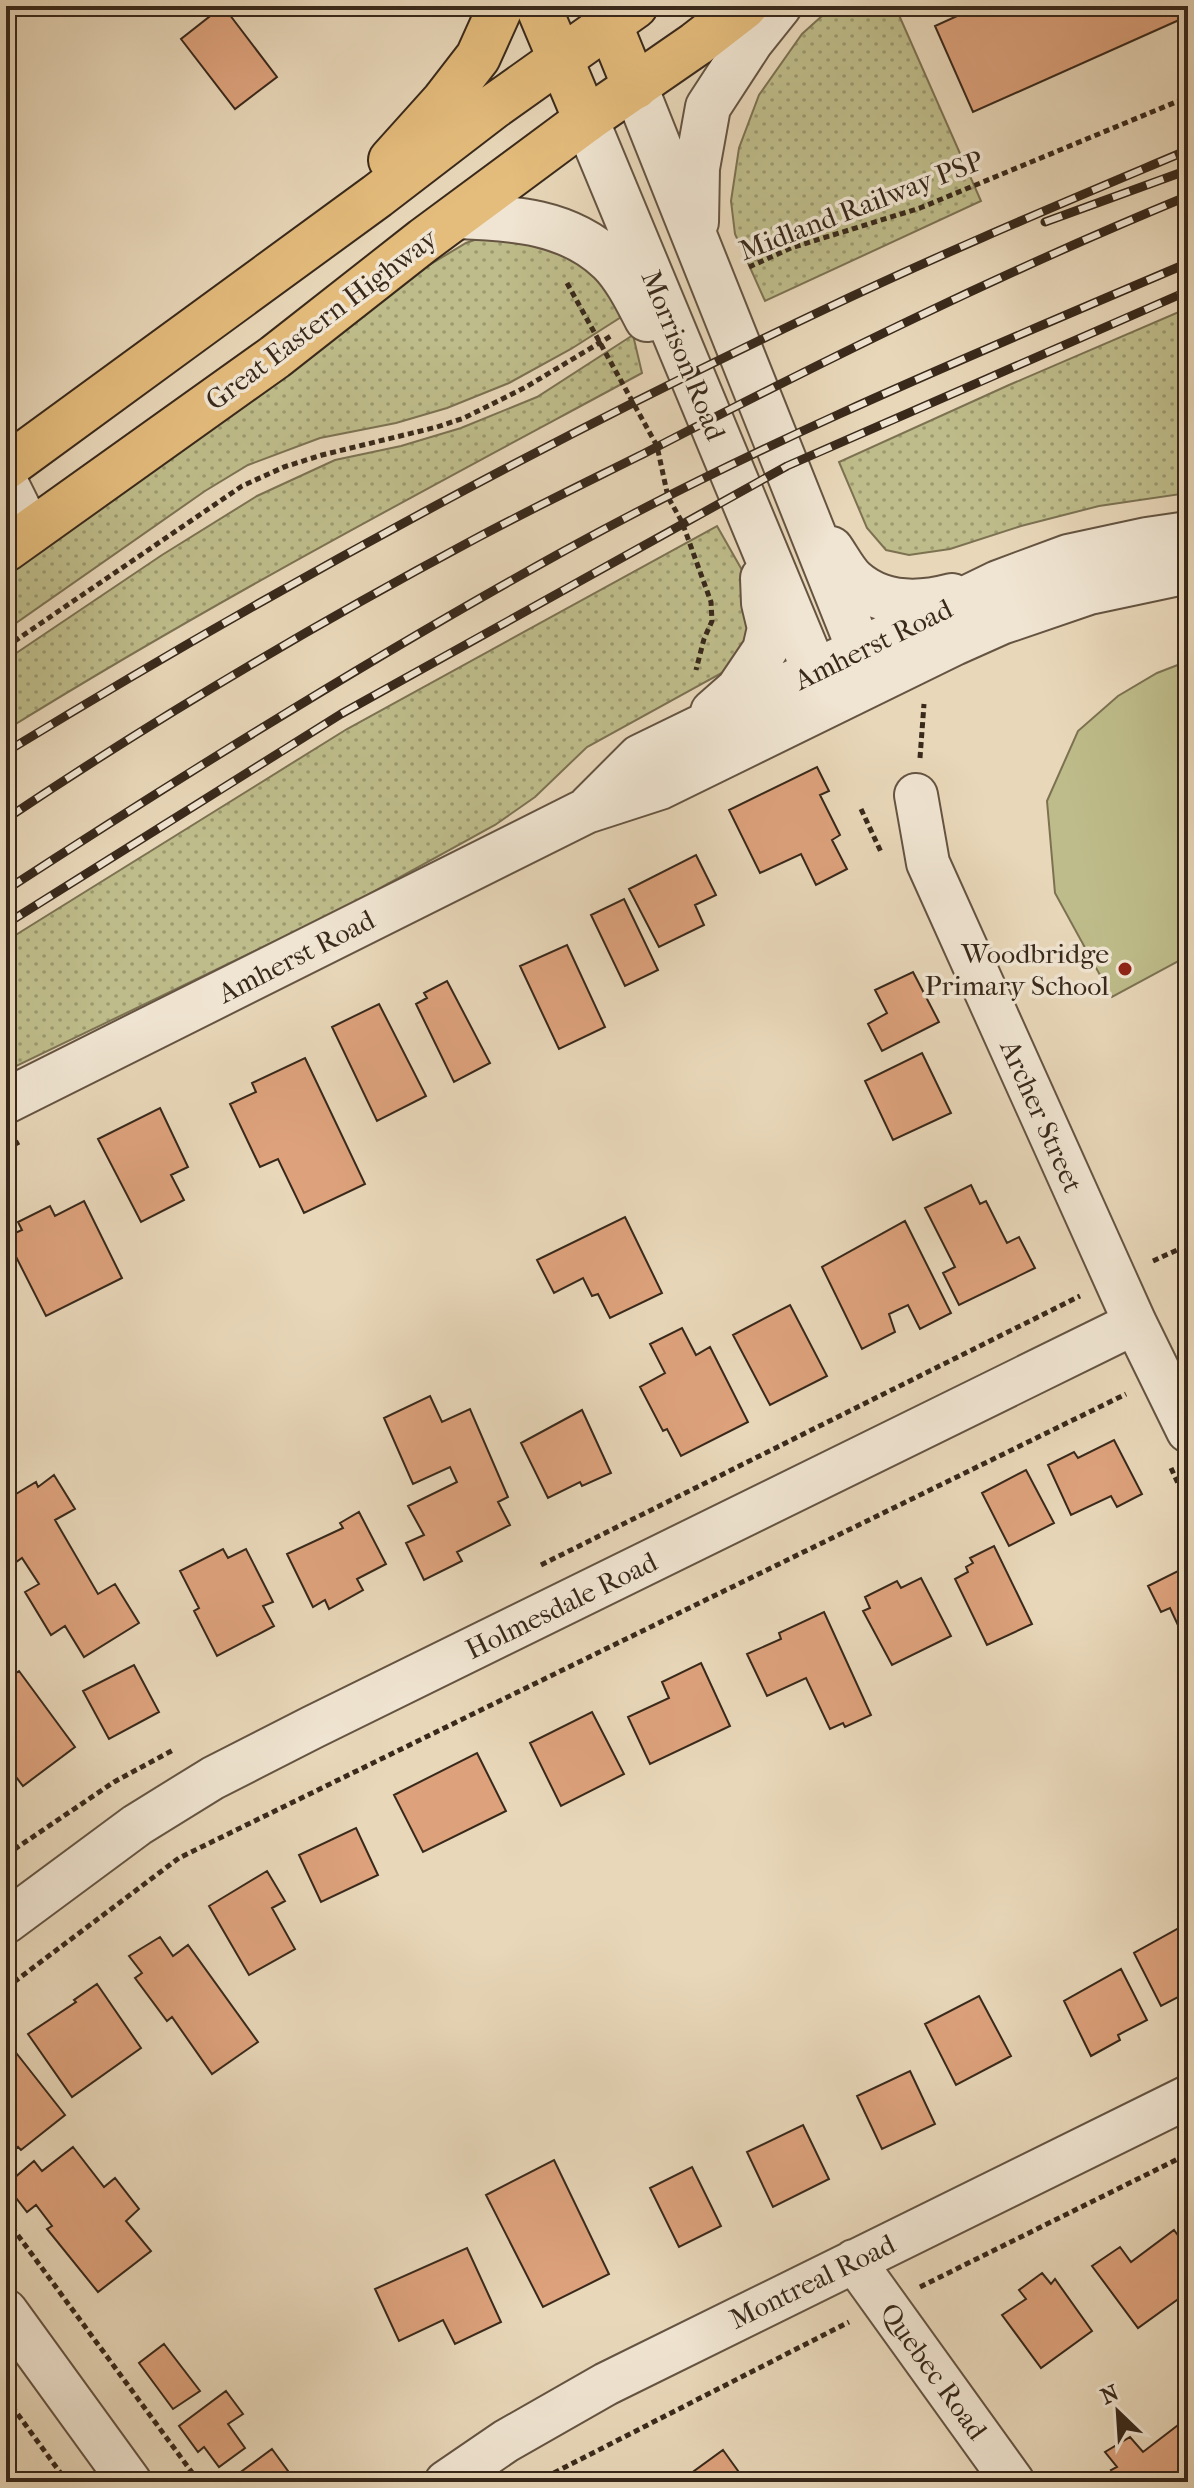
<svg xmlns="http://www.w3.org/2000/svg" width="1194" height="2488" font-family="'IM FELL French Canon',serif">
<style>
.grass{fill:url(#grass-dots);stroke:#7c7252;stroke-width:2}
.pitch{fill:#bebc8a;stroke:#7c7252;stroke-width:2}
.building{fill:#dda27c;stroke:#39291b;stroke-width:2}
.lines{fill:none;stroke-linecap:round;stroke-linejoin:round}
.minor-casing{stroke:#655442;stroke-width:46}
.tertiary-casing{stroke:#655442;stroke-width:48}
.primary-casing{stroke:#39291b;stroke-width:48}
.trunk-casing{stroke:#39291b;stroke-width:48}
.path{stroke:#39291b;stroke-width:5;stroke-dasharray:6 4;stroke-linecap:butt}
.minor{stroke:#f0e5d2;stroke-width:42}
.tertiary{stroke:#f0e5d2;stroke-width:44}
.primary{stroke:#e4bc7c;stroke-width:44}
.trunk{stroke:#e4bc7c;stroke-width:44}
.rail-casing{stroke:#39291b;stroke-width:9}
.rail{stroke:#f0e5d2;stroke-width:6;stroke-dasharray:18;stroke-linecap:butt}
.poi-dot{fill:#8f2418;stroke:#f0e5d2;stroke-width:3}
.labels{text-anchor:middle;stroke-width:7;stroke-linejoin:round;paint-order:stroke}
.street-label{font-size:28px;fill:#39291b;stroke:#f0e5d2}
.poi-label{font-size:28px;fill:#39291b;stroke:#f0e5d2;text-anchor:end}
</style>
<defs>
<pattern id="grass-dots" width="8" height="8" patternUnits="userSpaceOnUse" patternTransform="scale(2)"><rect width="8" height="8" fill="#bebc8a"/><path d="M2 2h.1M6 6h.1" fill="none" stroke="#9b9970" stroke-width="1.8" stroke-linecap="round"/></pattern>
</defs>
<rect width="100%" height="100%" fill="#e8d7b9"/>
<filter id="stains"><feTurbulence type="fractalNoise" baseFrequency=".0025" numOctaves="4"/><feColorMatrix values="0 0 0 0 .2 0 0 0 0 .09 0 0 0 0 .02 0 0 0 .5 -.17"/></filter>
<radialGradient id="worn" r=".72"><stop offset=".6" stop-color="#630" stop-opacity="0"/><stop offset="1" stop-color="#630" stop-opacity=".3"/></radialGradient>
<path class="grass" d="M833 6H895L981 201 765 301 735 234 731 201 739 148 759 95 802 34Z
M494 233 566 239 629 312 571 349 509 383 447 408 396 423 320 438 248 465 205 491 6 630V577L389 289 466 243Z
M1188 308V493L1099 506 1021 526 950 549 909 555 886 550 867 528 839 462 1009 385Z
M633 335 642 373C429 488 212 602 6 730V660L162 555 257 496 335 460 401 446 461 428 537 397Z
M717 526 742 570 758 605 748 649 729 669 587 747 535 797 495 825 344 908 6 1071V941L347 729Z"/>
<path class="pitch" d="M1188 661V956L1112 997 1055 893 1047 801 1078 731 1118 696 1157 673Z"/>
<path class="building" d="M223 6 277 77 235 109 181 39Z
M979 6H1188V16L973 112 935 26Z
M817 767 829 791 820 795 840 835 832 840 847 869 816 885 801 854 760 873 729 810Z
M696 855 716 895 695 905 704 925 659 947 629 889Z
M624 899 658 970 625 986 591 915Z
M567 945 605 1027 559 1049 520 966Z
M913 972 939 1022 882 1051 868 1024 887 1013 875 990Z
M447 981 490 1063 454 1082 416 1004 427 998 424 993Z
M379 1004 426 1096 377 1121 332 1027Z
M922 1053 951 1113 893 1140 865 1081Z
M305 1058 365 1184 304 1213 278 1159 260 1167 230 1104 256 1092 252 1083Z
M160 1108 188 1167 171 1175 184 1200 141 1222 98 1139Z
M971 1185 980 1204 986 1201 1007 1243 1019 1237 1035 1268 959 1305 943 1273 955 1267 925 1208Z
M84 1201 122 1278 46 1316 6 1237 22 1230 18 1222 50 1206 55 1216Z
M625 1217 662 1293 610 1318 598 1294 592 1296 583 1278 554 1293 537 1260Z
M905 1221 951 1313 920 1329 908 1305 889 1314 895 1332 862 1349 822 1267Z
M790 1305 827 1376 770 1405 733 1335Z
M682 1328 696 1355 710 1347 748 1422 681 1456 667 1429 663 1431 640 1387 665 1373 650 1344Z
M430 1396 442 1422 470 1409 508 1497 498 1502 510 1525 457 1552 462 1561 424 1580 406 1543 424 1535 408 1506 457 1482 450 1467 413 1484 384 1418Z
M582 1410 611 1473 582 1486 580 1482 548 1498 521 1443Z
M1114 1440 1142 1494 1117 1507 1111 1496 1071 1515 1048 1465 1074 1452 1078 1458Z
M1026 1470 1054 1523 1009 1546 982 1493Z
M54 1475 75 1509 55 1520 98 1594 115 1584 139 1623 84 1657 65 1626 51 1635 25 1592 39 1584 22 1558 9 1567 6 1562V1500L36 1482 38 1487Z
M359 1512 386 1564 357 1579 363 1590 329 1609 325 1600 313 1607 287 1554 343 1528 340 1523Z
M994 1546 1032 1624 987 1645 955 1579 968 1572 966 1567 973 1563 970 1558Z
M223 1549 228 1558 246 1549 273 1602 263 1606 274 1626 217 1656 194 1611 199 1608 180 1571Z
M1188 1566V1634L1183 1636 1170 1608 1161 1612 1148 1586Z
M921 1578 951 1636 892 1665 863 1611 870 1608 865 1597 897 1581 901 1588Z
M824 1612 871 1715 845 1727 843 1723 830 1729 806 1678 767 1696 747 1654 781 1639 779 1633Z
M701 1663 730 1726 650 1764 628 1717 669 1698 662 1682Z
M134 1665 159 1712 109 1739 83 1691Z
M19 1671 75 1747 23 1786 6 1764V1680Z
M592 1712 624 1774 561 1806 530 1743Z
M477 1753 506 1811 423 1852 394 1795Z
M356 1828 378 1875 321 1902 299 1855Z
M267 1871 285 1901 272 1908 295 1949 249 1975 209 1906Z
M1188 1923V1992L1161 2006 1134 1953Z
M160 1937 173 1956 188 1945 258 2042 212 2074 172 2017 167 2021 135 1978 142 1973 129 1956Z
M1121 1969 1147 2020 1118 2035 1120 2040 1091 2056 1064 2001Z
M97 1984 141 2048 72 2097 28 2034 76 2002 74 2000Z
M979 1996 1011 2056 956 2085 925 2024Z
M6 2040 65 2115 21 2150 18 2147 8 2156 6 2154Z
M910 2071 935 2124 882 2149 857 2096Z
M803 2125 829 2179 773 2207 747 2152Z
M73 2147 104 2187 115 2178 139 2209 126 2221 151 2251 98 2292 47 2229 52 2226 36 2205 27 2212 6 2185 34 2161 42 2171Z
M554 2160 609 2274 543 2307 486 2195Z
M692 2167 721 2226 679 2247 650 2188Z
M1174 2230 1188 2249V2292L1138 2328 1092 2266 1120 2247 1131 2262Z
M467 2248 501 2322 455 2344 443 2320 399 2341 375 2289Z
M1042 2273 1051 2284 1055 2279 1092 2331 1041 2368 1002 2315 1026 2299 1019 2290Z
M164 2344 200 2391 173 2409 139 2363Z
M226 2391 243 2414 228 2424 245 2448 219 2467 204 2447 198 2452 179 2426Z
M1186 2419 1188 2422V2475L1182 2479 1185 2482H1120L1111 2470 1117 2467 1105 2452 1130 2437 1143 2452Z
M272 2449 296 2482H227Z
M723 2450 746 2482H679Z"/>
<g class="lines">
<g class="minor-casing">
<path id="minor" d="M6 482 31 532
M916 795 928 863 1135 1323 1188 1431
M6 1922 137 1825 213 1778 313 1727 1135 1323
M854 2261 1013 2482
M6 2311 130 2482
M446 2482 506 2441 606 2384 1188 2097"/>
</g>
<g class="tertiary-casing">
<path id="tertiary" d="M635 87 870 676
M586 120 826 698
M458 216C513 218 568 221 610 261 626 277 637 300 647 319
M696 222 697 168 708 107 751 41 779 6
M831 549C838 559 845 573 854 581 882 606 918 605 952 596
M713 712 738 690 765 650 770 628 764 603 763 578
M590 807 640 757 998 583 1068 557 1147 540 1188 534
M6 1101 586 811 660 787 954 643 1001 622 1089 592 1188 571"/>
</g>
<g class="primary-casing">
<path id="primary" d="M538 6 586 120
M602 6 635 87"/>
</g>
<g class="trunk-casing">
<path id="trunk" d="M391 160 444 101 478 57 501 6
M6 467 377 196 493 107 635 6
M6 549 275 357 424 240 586 120 696 44 745 6"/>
</g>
<path class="path" d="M749 267 791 248 920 208 1188 97
M567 283 657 446 668 497 682 522 711 602 712 621 704 639 696 670
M6 647 242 486 284 467 322 455 437 427 464 418 526 387 611 336
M920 758 924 704
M861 809 881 852
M6 1149 19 1142
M1153 1261 1188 1245
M1171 1468 1188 1505
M541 1565 1080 1296
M6 1855 114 1782 175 1749
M6 1988 179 1858 1126 1394
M6 2219 199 2482
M920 2287 1188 2154
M6 2398 67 2482
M536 2482 849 2322"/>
<use href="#minor" class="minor"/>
<use href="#tertiary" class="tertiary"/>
<use href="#primary" class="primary"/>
<use href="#trunk" class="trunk"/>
<g class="rail-casing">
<path id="rail" d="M1045 222 1188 170
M6 752C270 591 542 443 821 311 942 253 1065 202 1188 150
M6 819C156 718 314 625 473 540 531 509 589 481 647 452 825 360 1003 272 1188 196
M6 890C189 771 374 656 564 551 765 440 977 353 1188 263
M6 924 341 714 787 466 1188 291"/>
</g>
<use href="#rail" class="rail"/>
</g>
<circle class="poi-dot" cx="1125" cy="969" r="8"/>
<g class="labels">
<g class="street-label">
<text transform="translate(861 205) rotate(-21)" y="10">Midland Railway PSP</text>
<text transform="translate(321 319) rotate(-37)" y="10">Great Eastern Highway</text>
<text transform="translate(684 355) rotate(68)" y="10">Morrison Road</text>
<text transform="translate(873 644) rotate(-26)" y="10">Amherst Road</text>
<text transform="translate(296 956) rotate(-27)" y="10">Amherst Road</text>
<text transform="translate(1042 1116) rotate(66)" y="10">Archer Street</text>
<text transform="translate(561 1605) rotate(-26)" y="10">Holmesdale Road</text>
<text transform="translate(812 2281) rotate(-26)" y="10">Montreal Road</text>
<text transform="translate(934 2371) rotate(54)" y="10">Quebec Road</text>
</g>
<g class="poi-label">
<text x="1109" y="963">Woodbridge<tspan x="1109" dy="32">Primary School</tspan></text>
</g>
</g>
<rect width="1194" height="2488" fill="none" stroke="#e8d7b9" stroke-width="32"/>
<rect x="8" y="8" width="1178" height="2472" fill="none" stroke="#39291b" stroke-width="4"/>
<rect x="16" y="16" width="1162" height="2456" fill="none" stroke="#39291b" stroke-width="2"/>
<g transform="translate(1118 2412) rotate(335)" stroke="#f0e5d2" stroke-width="6" paint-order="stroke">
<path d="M0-6L14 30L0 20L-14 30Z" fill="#39291b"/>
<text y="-12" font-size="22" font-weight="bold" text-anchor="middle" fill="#39291b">N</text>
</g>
<rect width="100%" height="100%" filter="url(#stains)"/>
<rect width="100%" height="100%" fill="url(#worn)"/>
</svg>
